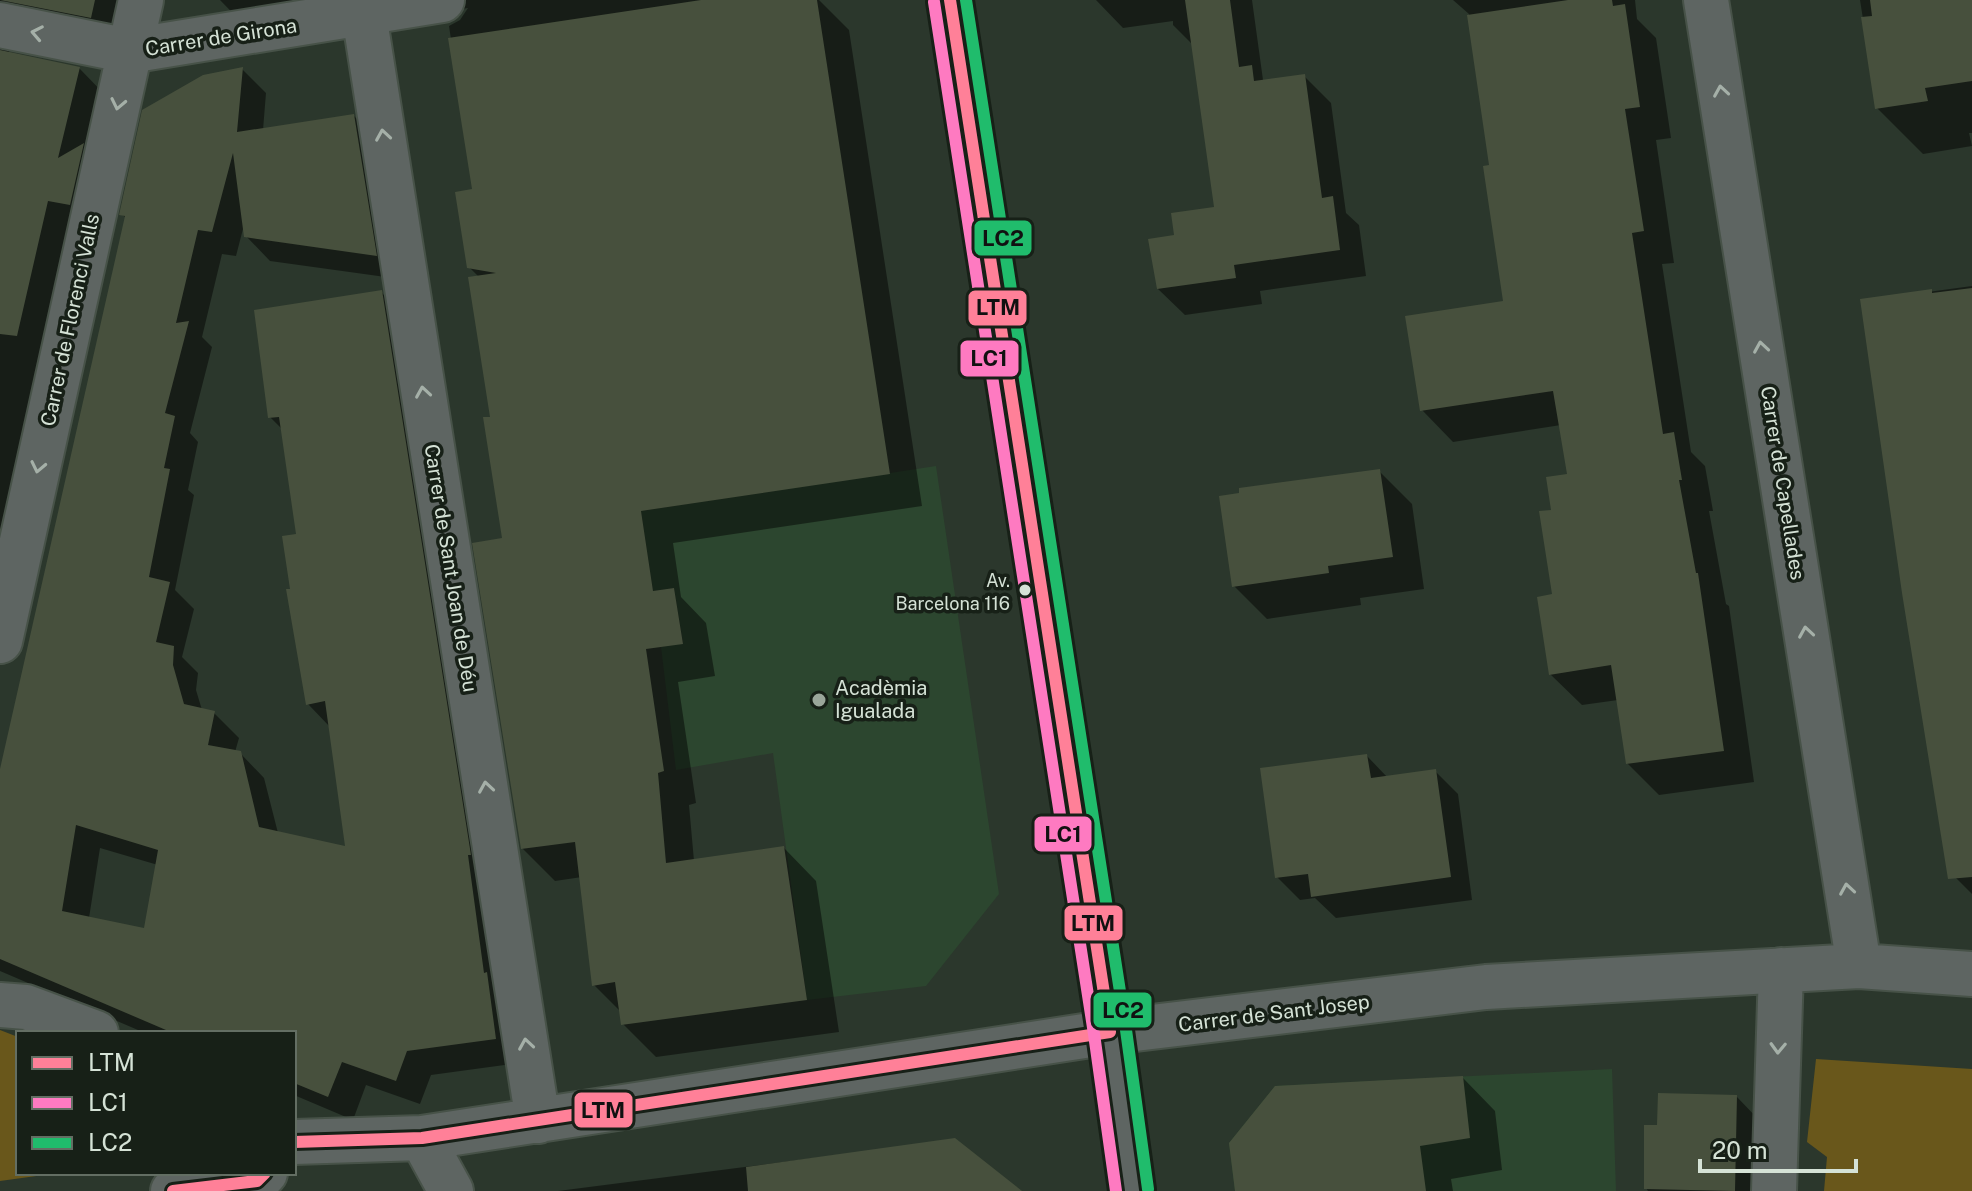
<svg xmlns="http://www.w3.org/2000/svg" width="1972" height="1191" font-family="'Public Sans',sans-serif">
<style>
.built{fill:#2c462f}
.green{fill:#69571b}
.shadow{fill:#0007;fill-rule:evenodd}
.building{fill:#47503d;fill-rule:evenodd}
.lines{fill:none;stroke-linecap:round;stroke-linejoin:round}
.minor-casing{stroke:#475248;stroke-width:48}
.minor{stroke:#5e6562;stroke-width:44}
.bus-1-casing{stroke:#172017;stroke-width:18}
.bus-2-casing{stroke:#172017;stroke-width:18}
.bus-3-casing{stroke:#172017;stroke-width:18}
.bus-1{stroke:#ff8098;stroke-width:12}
.bus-2{stroke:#fe7ac1;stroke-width:12}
.bus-3{stroke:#20bc6c;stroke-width:12}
.oneway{stroke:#a5b0a8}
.bus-dot{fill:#d5e2d6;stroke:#172017;stroke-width:3}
.poi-dot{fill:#9aa69a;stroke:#172017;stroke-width:3}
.labels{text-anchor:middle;stroke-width:7;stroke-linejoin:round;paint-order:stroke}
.bus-label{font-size:18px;fill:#d5e2d6;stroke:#172017;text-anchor:end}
.street-label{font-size:20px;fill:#d5e2d6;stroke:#172017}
.poi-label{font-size:20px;fill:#d5e2d6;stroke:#172017;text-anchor:start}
.line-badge{stroke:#172017;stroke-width:3}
.pale-badge-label{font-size:22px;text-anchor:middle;font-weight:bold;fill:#111}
</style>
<rect width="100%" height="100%" fill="#2b372c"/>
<path class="built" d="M936 466 999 894 926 986 807 1000 773 753 676 770 661 647 683 643 674 588 653 591 641 511Z
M1612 1069 1616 1191H1235L1229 1143 1275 1086Z"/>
<path class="green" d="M0 1030 18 1037V1173H58L0 1181Z
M1816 1059 1972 1069V1191H1824L1827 1157 1807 1142Z"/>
<path class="shadow" d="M0 0H136L124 50 14 41 8 54 79 68 111 101 0 594Z
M220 0H819L849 30 922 506 673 543 681 597 706 623 715 676 678 682 696 803 689 805 694 861 784 848 816 881 839 1032 656 1057 623 1024 621 1012 594 985 582 877 555 881 522 848 504 540 479 277 469 267 474 191 449 26 460 20 468 8 261 42Z
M1096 0H1252L1263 80 1265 82 1304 76 1331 103 1346 213 1359 225 1366 276 1260 291 1262 304 1185 315 1158 289 1217 209 1193 45 1173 25V21L1123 28Z
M1453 0H1635L1637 19 1656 38 1671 138 1656 140 1674 263 1662 264 1691 452 1705 466 1713 511H1709L1726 604 1729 606 1754 782 1659 795 1627 763 1618 700 1582 705 1550 674 1555 596 1553 511 1570 475 1561 425 1453 442 1422 410 1505 303 1491 167 1469 14Z
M1860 0H1972V133H1969L1972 146 1923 154 1877 108Z
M242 69 266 93 263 130 354 116 378 141 400 279 270 261 246 236 244 225 236 256 222 254 202 337 212 347 190 433 198 442 188 490 194 495 175 590 194 609 182 657 198 673 196 690 202 710 214 713 239 738 235 752 240 753 264 778 278 833 348 849 330 727 308 704 292 591 298 535 283 430 270 417 381 292 406 317 519 1063 431 1075 420 1104 366 1085 353 1120 294 1095V1033H145L0 971V777L127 219 122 214ZM100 848 158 865 145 931 89 918Z
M1972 286V894L1949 871 1862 301Z
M1379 471 1412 504 1424 589 1360 598 1361 605 1267 619 1234 586Z
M1367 756 1388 778 1435 771 1458 794 1472 900 1336 918 1315 898 1300 900 1277 877Z
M1463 1078 1495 1111 1502 1170 1451 1179 1453 1191H1237Z
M1737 1097 1759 1120 1758 1191H1648L1646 1188 1659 1127Z
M954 1140 1017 1191H558Z"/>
<path class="building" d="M0 0H95L91 18Z
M701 0H817L890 474 641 511 653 591 674 588 683 644 646 649 664 771 658 773 666 863 784 846 807 1000 621 1025 615 982 592 986 575 842 521 849 472 543 502 538 483 417H490L468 277 496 273 467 268 455 192 472 189 448 38Z
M1185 0H1230L1239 67 1252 65 1254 81 1305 74 1322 198 1333 196 1340 250 1234 265 1236 278 1157 289 1148 239 1174 235 1171 213 1214 207Z
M1568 0H1612L1613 6 1625 4 1640 107 1625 109 1644 231 1632 233 1663 434 1674 432 1682 480H1679L1696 573H1698L1724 751 1626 764 1611 665 1549 675 1537 597 1552 594 1539 511 1551 510 1546 477 1567 474 1553 391 1420 411 1405 316 1503 301 1483 166 1489 165 1467 15Z
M1870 0H1972V81L1925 88 1928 101 1875 109 1861 17 1872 16Z
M0 50 80 67 58 158 84 143 70 205 48 201 17 336 0 334Z
M243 67 237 132 354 114 377 256 244 237 233 153 212 232 198 230 176 323 189 321 165 413 175 416 164 468 170 469 149 577 170 582 156 642 174 646 173 665 184 704 215 711 208 745 241 751 259 827 345 846 325 701 306 705 286 589H290L282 536 296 534 279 417 268 418 254 310 382 290 471 855H468L484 973 487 972 496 1039 407 1051 396 1081 342 1062 328 1097 294 1083V1033H173L0 959V769L125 216 119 215 142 110 203 75ZM76 825 158 850 144 928 62 911Z
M1972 288V877L1948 879 1902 593 1860 299 1932 289V293Z
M1380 469 1393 557 1328 566 1329 573 1232 587 1219 496 1239 493V488Z
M1367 754 1371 778 1436 769 1451 877 1311 897 1308 874 1275 878 1260 768Z
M1463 1076 1470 1138 1420 1146 1426 1191H1235L1229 1143 1275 1086Z
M1658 1093 1737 1095 1735 1191 1644 1189V1125H1657Z
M955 1138 1022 1191H748L746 1167Z"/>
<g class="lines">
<g class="minor-casing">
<path id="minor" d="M950 0 1110 1032 1132 1191
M1706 0 1859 966
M364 14 538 1121
M0 25 129 51 442 0
M0 641 141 0
M0 1005 26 1007 96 1033
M422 1138 451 1191
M294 1142 422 1138 1110 1032 1486 987 1859 966 1972 974
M173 1191 257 1181 265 1173
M1774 1191 1781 970"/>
</g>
<use href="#minor" class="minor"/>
<g class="bus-1-casing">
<path id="bus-1" d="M294 1142 422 1138 1110 1032 950 0
M173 1191 257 1181 265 1173"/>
</g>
<g class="bus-2-casing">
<path id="bus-2" d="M934 2 1094 1034 1116 1191"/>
</g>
<g class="bus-3-casing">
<path id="bus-3" d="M966 0 1126 1030 1148 1189"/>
</g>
<use href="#bus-1" class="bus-1"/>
<use href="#bus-2" class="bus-2"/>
<use href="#bus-3" class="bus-3"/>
</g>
<defs><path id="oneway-chevron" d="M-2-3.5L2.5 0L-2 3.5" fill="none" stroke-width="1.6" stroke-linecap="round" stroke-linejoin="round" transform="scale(2)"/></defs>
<g class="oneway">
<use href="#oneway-chevron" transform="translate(37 33) rotate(-169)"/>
<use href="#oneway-chevron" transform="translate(1721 91) rotate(-99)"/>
<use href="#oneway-chevron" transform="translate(118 104) rotate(102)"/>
<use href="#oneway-chevron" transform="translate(383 135) rotate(-99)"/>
<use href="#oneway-chevron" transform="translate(1761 347) rotate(-99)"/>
<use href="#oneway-chevron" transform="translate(423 392) rotate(-99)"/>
<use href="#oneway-chevron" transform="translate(38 467) rotate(102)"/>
<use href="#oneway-chevron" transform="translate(1806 632) rotate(-99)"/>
<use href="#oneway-chevron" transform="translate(486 787) rotate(-99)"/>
<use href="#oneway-chevron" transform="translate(1847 889) rotate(-99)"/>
<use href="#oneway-chevron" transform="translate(526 1044) rotate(-99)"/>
<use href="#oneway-chevron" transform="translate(1778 1048) rotate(92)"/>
</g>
<circle class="bus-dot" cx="1025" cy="590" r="7"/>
<circle class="poi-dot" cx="819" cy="700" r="8"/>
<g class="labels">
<g class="bus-label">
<text x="1010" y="587">Av.<tspan x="1010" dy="23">Barcelona 116</tspan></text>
</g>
<g class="street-label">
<text transform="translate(221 37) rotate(-9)" y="7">Carrer de Girona</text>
<text transform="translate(70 320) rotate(-78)" y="7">Carrer de Florenci Valls</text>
<text transform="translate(1783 483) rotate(81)" y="7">Carrer de Capellades</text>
<text transform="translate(451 568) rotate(81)" y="7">Carrer de Sant Joan de Déu</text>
<text transform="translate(1274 1013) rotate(-7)" y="7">Carrer de Sant Josep</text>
</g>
<g class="poi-label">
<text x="835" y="695">Acadèmia<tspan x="835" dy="23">Igualada</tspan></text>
</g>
</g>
<g class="line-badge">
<rect x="973" y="219" width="60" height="38" rx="8" fill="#20bc6c"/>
<rect x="967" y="289" width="61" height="38" rx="8" fill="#ff8098"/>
<rect x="959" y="339" width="61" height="39" rx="8" fill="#fe7ac1"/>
<rect x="1033" y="815" width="60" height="38" rx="8" fill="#fe7ac1"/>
<rect x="1063" y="904" width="61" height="38" rx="8" fill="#ff8098"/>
<rect x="1092" y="991" width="61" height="38" rx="8" fill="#20bc6c"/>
<rect x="573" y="1091" width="61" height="38" rx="8" fill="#ff8098"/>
</g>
<g class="pale-badge-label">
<text x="1003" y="246">LC2</text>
<text x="998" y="315">LTM</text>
<text x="989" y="366">LC1</text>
<text x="1063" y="842">LC1</text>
<text x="1093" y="931">LTM</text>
<text x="1123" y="1018">LC2</text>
<text x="603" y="1118">LTM</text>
</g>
<rect x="16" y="1031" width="280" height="144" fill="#172017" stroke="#636e63" stroke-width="2"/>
<rect x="32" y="1057" width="40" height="12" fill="#ff8098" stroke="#636e63" stroke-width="2"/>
<text x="88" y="1071" font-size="24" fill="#d5e2d6">LTM</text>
<rect x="32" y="1097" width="40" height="12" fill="#fe7ac1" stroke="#636e63" stroke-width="2"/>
<text x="88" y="1111" font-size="24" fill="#d5e2d6">LC1</text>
<rect x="32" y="1137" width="40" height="12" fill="#20bc6c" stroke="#636e63" stroke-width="2"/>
<text x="88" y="1151" font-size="24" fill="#d5e2d6">LC2</text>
<path d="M1700 1159v12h156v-12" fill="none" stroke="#d5e2d6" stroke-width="4"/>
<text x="1712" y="1159" font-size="24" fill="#d5e2d6" stroke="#172017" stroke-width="6" paint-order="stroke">20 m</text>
</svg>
